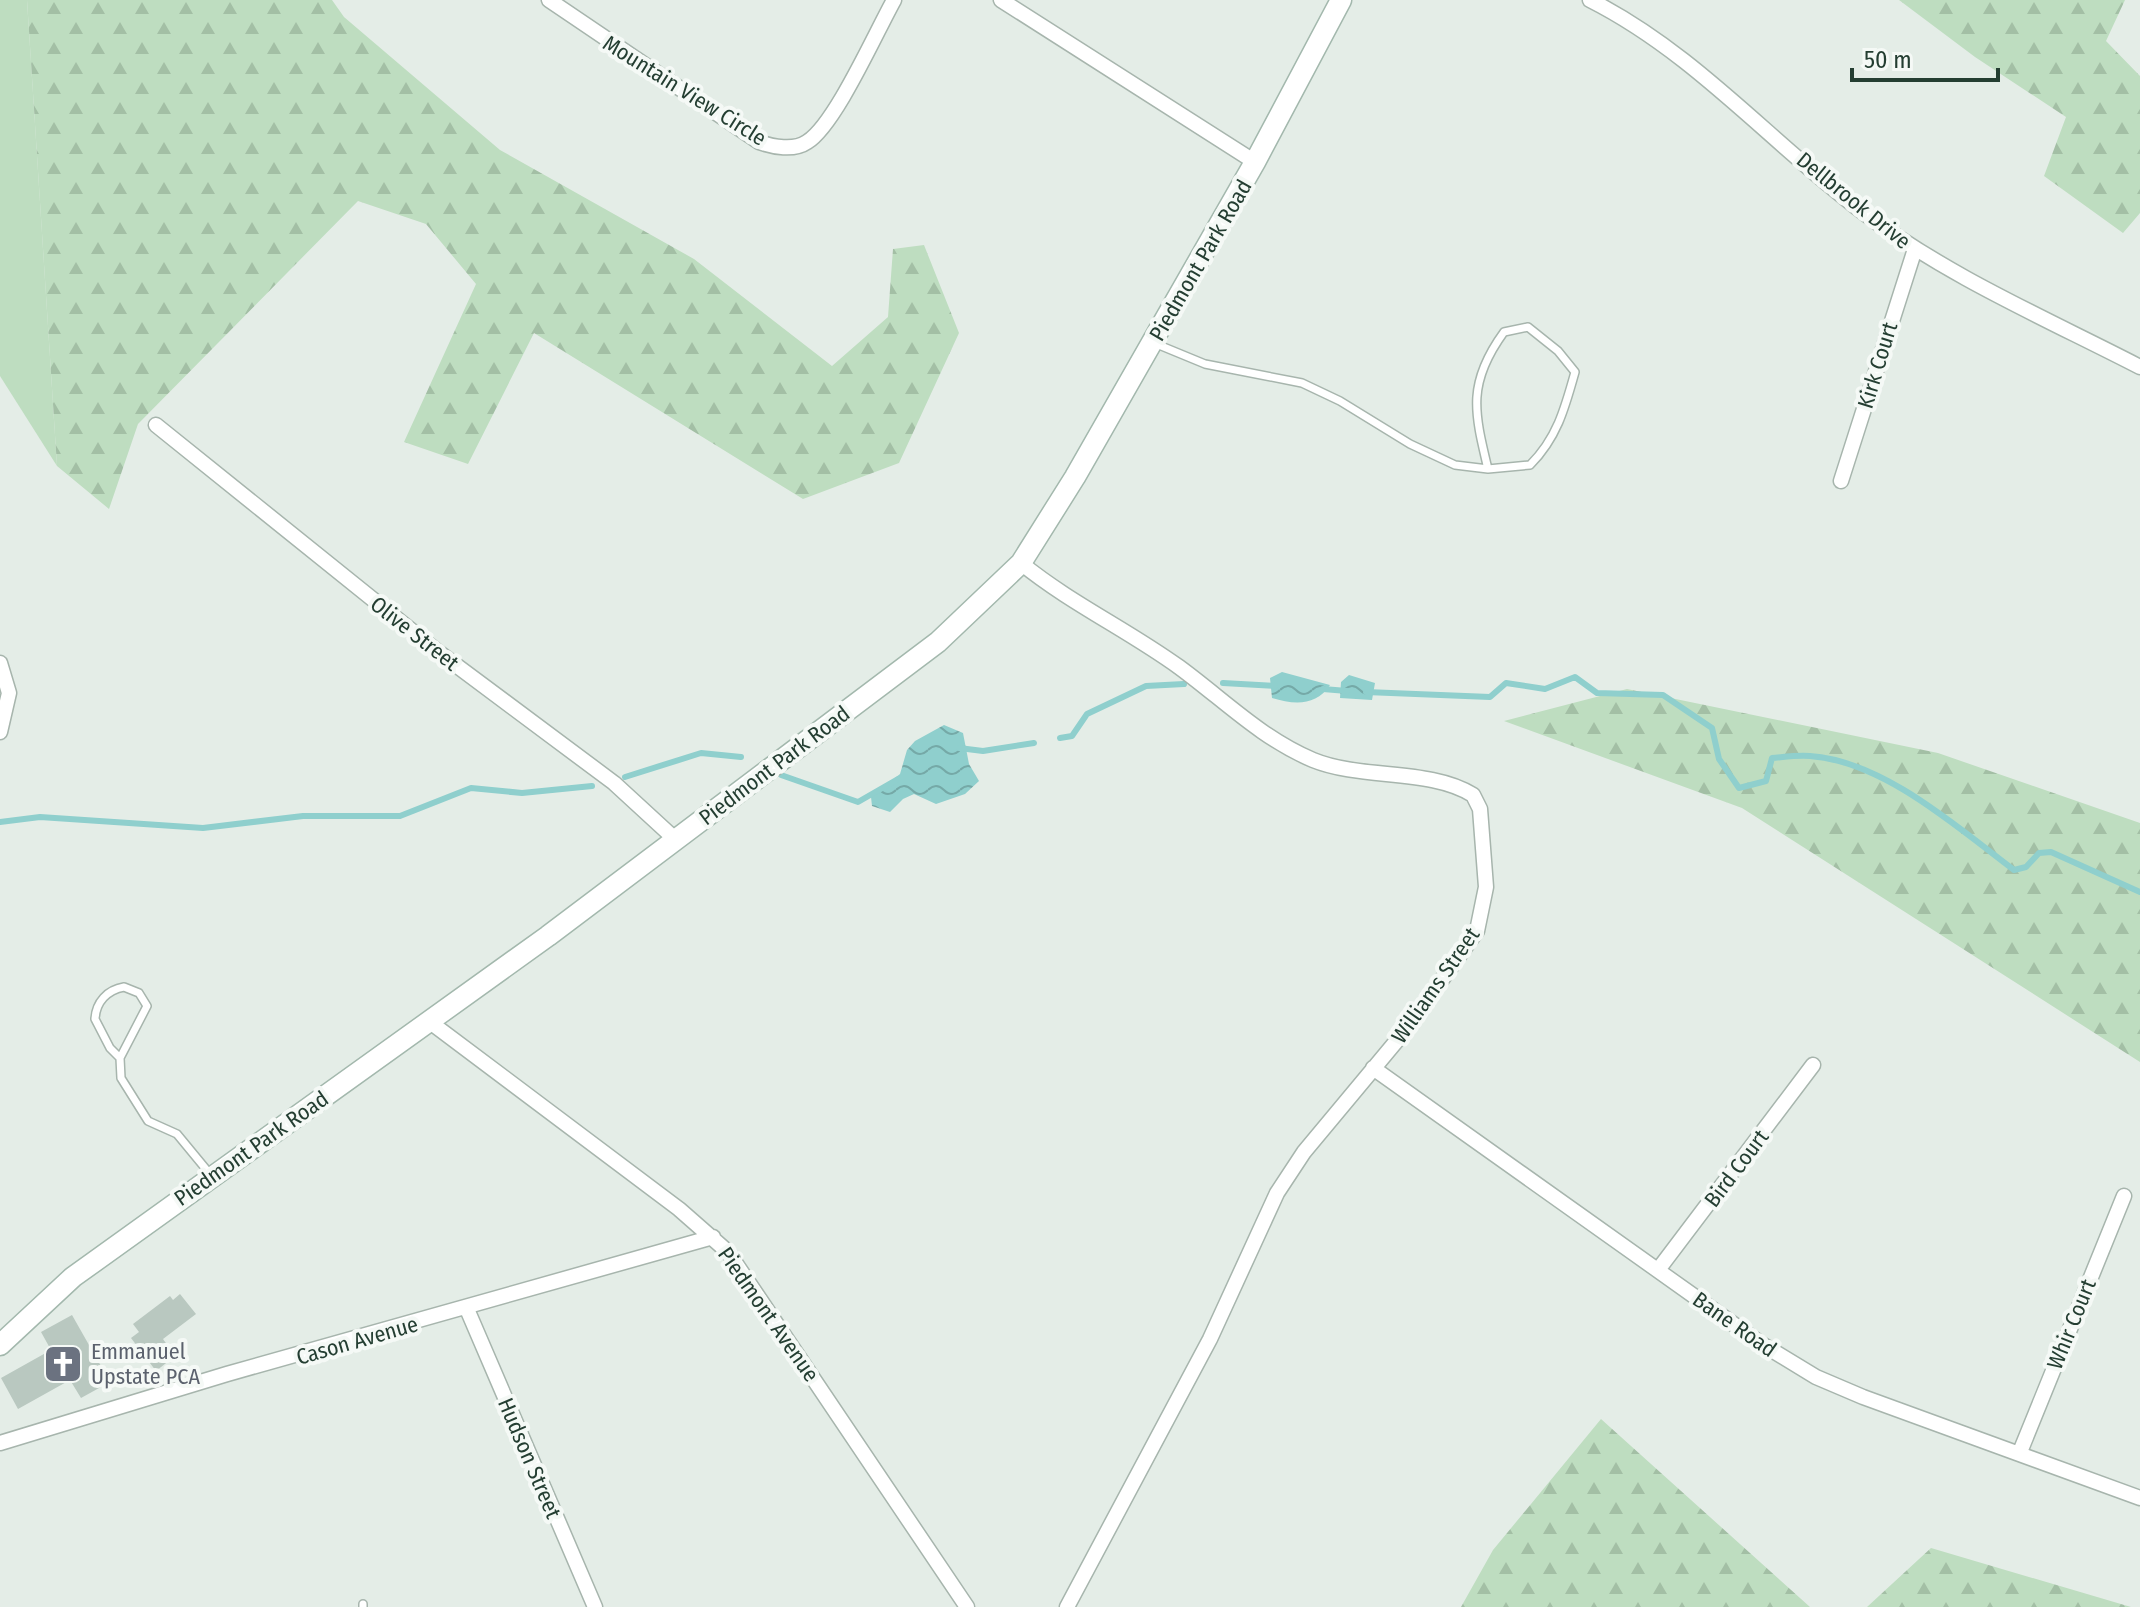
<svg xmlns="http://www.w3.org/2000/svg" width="2140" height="1607" font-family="'Fira Sans Condensed',sans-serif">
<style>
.grass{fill:#beddc0}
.forest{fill:url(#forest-firs)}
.water{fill:url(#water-waves)}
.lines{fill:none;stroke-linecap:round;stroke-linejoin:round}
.stream{stroke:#8fcfcd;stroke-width:6}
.building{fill:#b9c8c0}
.lane-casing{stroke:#a7b5ad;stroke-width:10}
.street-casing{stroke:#a7b5ad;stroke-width:17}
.secondary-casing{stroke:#a3b8ad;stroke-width:23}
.lane{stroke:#fff;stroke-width:7}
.street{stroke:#fff;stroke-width:14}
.secondary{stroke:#fff;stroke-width:20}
.labels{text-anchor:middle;stroke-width:8;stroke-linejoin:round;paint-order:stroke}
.street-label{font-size:22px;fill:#243e32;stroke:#f5f9f6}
.worship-label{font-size:22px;fill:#5b616d;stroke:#f5f9f6;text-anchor:start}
</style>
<defs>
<pattern id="forest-firs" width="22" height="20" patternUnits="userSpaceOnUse" patternTransform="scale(2)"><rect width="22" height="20" fill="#beddc0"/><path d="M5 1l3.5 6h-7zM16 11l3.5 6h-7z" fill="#a3bfa5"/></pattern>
<pattern id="water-waves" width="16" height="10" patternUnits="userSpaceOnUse" patternTransform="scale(2)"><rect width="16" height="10" fill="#8fcfcd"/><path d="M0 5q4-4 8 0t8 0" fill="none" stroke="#75a9a7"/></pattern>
</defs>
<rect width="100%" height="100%" fill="#e4ede7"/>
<path class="grass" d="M0 0H27L57 466 0 376Z"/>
<path class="forest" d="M27 0H332L344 17 500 150 694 259 832 366 888 317 893 249 924 245 959 333 899 463 803 499 534 333 468 464 404 442 476 284 426 224 358 201 138 424 109 509 57 466Z
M1899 0H2125L2106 41 2140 76V213L2123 233 2044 176 2066 117 1975 57Z
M1627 689 1938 753 2140 823V1062L1742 808 1504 721Z
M1601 1419 1810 1607H1461L1493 1550Z
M1931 1548 2131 1607H1867Z"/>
<path class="water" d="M1282 672 1330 685C1316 706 1295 705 1272 698L1270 678Z
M1349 675 1375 683 1372 700 1340 698 1341 682Z
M944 725 963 733 969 764 979 781 965 794 936 804 914 794 903 799 890 812 872 806 871 797 900 774 907 750 915 741Z"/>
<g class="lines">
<path class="stream" d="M1223 683 1275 686
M1323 689 1347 691
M1366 692 1490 697 1506 683 1545 689 1575 677 1597 693 1663 695 1712 728 1719 759 1739 788 1766 781 1772 758C1784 757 1797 755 1810 756 1883 761 1957 827 2014 870L2026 867 2039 853 2051 852 2140 892
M1060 738 1072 736 1087 714 1146 686 1184 684
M959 748 983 751 1034 743
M781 775 858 802 898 779
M625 777 701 753 741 757
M0 822 40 817 203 828 303 816H400L471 788 522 793 592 786"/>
</g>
<path class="building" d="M180 1294 196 1314 163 1339 175 1356 156 1371 131 1338 139 1332 133 1324 170 1296 173 1300Z
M72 1315 110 1382 81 1398 70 1380 18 1409 1 1378 51 1350 41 1332Z"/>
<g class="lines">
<g class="lane-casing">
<path id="lane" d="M1154 343 1205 364 1302 383 1340 401 1410 444 1455 465 1488 469 1530 465C1557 438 1565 408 1575 372L1558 351 1528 327 1504 332C1467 383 1474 411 1488 469
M120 1058 110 1048 95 1019C96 1002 107 990 124 987L139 993 147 1006 120 1058 121 1078 148 1121 177 1134 210 1174
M363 1607V1604"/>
</g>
<g class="street-casing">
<path id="street" d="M549 0 759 142C773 147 794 151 807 142 835 125 876 32 894 0
M1001 0 1255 162
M1590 0C1695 53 1771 143 1864 213 1947 276 2047 319 2140 367
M156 425 437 651 614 783 676 840
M1841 481 1915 249
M1021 563C1070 603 1128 630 1179 667 1224 700 1261 738 1313 760 1362 780 1430 768 1473 795L1480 809 1486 887 1477 931 1404 1032 1304 1152 1277 1193 1210 1339 1067 1607
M0 663 9 693 0 732
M430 1022 679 1209 728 1252 967 1607
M1373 1068 1760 1343 1816 1377 1863 1397 2140 1498
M1658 1270 1813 1065
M467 1309 595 1607
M0 1443 227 1374 713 1237
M2020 1452 2124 1196"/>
</g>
<g class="secondary-casing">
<path id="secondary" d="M0 1345 73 1277 548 936 938 642 1021 563 1075 477 1255 162 1341 0"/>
</g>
<use href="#lane" class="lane"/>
<use href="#street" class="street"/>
<use href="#secondary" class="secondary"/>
</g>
<defs>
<g id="church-square" transform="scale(2)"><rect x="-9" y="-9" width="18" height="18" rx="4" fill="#6b7280" stroke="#f5f9f6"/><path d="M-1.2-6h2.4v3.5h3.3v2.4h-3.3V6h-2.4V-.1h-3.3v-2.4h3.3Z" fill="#fff"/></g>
</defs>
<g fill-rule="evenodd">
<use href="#church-square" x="63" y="1364"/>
</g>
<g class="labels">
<g class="street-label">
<text transform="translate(685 90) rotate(32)" y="8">Mountain View Circle</text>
<text transform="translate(1854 200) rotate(39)" y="8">Dellbrook Drive</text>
<text transform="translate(1200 260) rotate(-60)" y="8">Piedmont Park Road</text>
<text transform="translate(1877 365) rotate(-73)" y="8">Kirk Court</text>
<text transform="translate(415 633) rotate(38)" y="8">Olive Street</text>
<text transform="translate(774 765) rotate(-37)" y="8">Piedmont Park Road</text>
<text transform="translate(1435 985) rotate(-55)" y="8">Williams Street</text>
<text transform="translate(251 1148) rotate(-35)" y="8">Piedmont Park Road</text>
<text transform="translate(1736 1168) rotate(-53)" y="8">Bird Court</text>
<text transform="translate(769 1314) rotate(55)" y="8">Piedmont Avenue</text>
<text transform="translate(1735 1324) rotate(35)" y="8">Bane Road</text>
<text transform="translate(2071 1324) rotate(-68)" y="8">Whir Court</text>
<text transform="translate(357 1340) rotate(-16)" y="8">Cason Avenue</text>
<text transform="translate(530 1458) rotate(67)" y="8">Hudson Street</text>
</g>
<g class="worship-label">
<text x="91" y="1359">Emmanuel<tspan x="91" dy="25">Upstate PCA</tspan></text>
</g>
</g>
<path d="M1852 68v12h146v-12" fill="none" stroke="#243e32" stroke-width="4"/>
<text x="1864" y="68" font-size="24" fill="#243e32" stroke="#f5f9f6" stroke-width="6" paint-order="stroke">50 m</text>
</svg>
